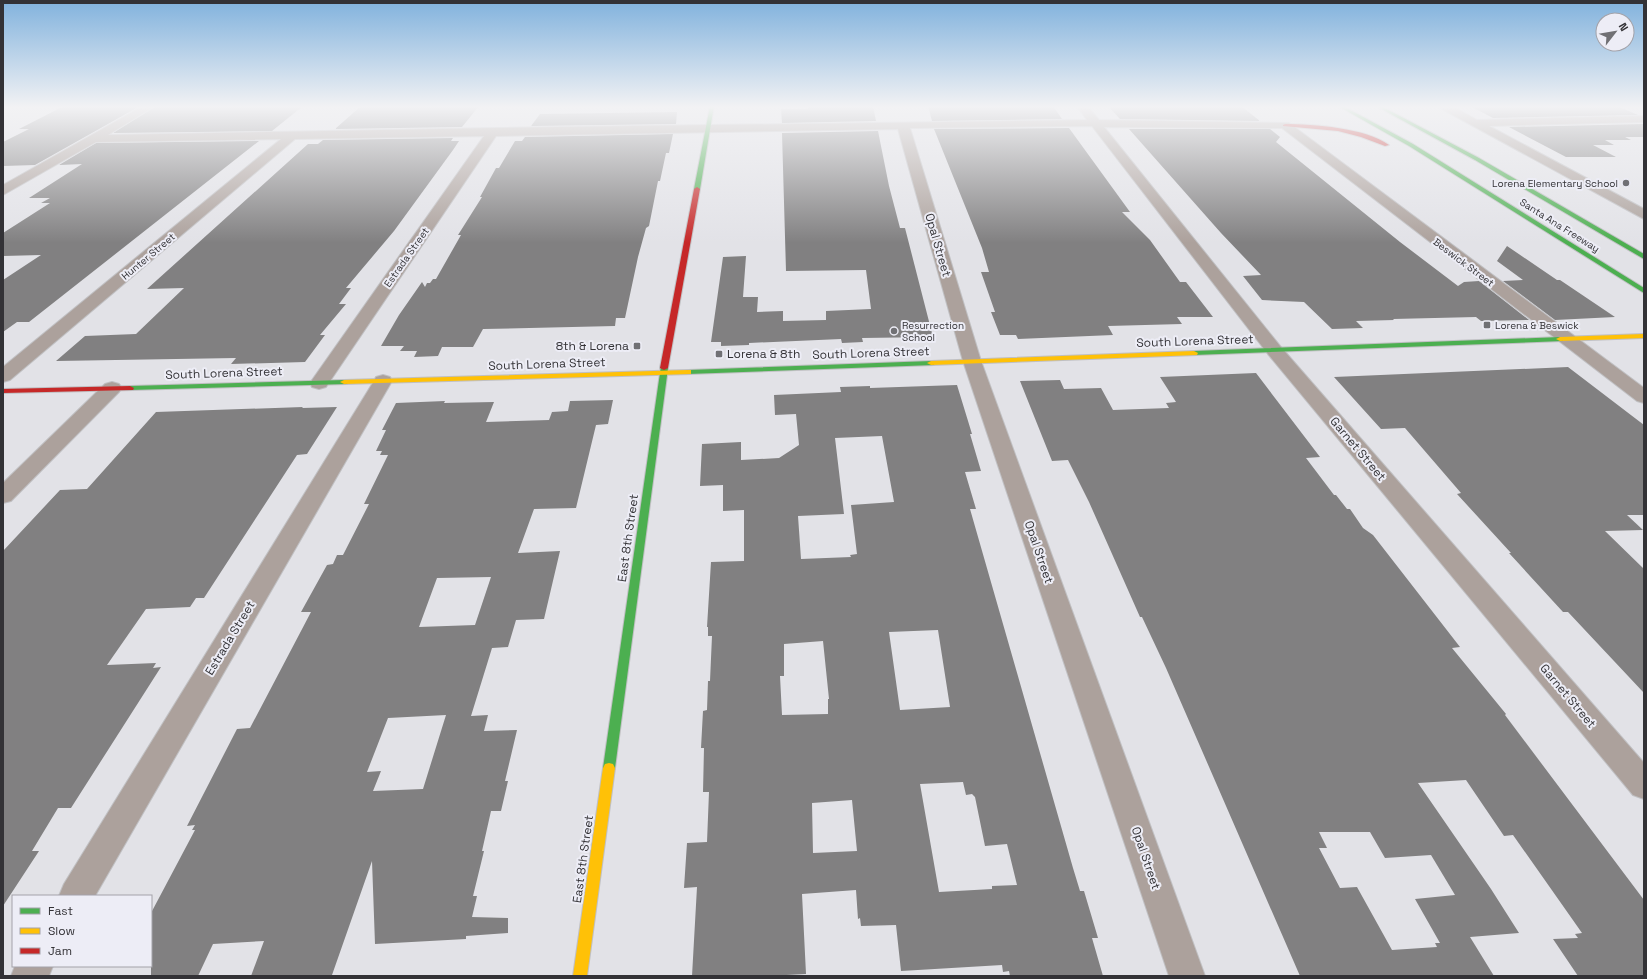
<svg xmlns="http://www.w3.org/2000/svg" width="1647" height="979" font-family="'Space Grotesk',sans-serif">
<style>
.building{fill:#818081;fill-rule:evenodd}
.lines{fill:none;stroke-linecap:round;stroke-linejoin:round}
.street-casing{stroke:#c0c0c3;stroke-width:2}
.fast-casing{stroke:#c0c0c3;stroke-width:2}
.slow-casing{stroke:#c0c0c3;stroke-width:2}
.jam-casing{stroke:#c0c0c3;stroke-width:2}
.street{fill:#aca19c;fill-rule:evenodd}
.fast{fill:#4caf50;fill-rule:evenodd}
.slow{fill:#ffc107;fill-rule:evenodd}
.jam{fill:#c62828;fill-rule:evenodd}
.poi-dot{fill:#707074;stroke:#ededf6;stroke-width:1.5}
.labels{text-anchor:middle;stroke-width:4;stroke-linejoin:round;paint-order:stroke}
.far-poi-label{font-size:10px;fill:#333236;stroke:#ededf6;text-anchor:start}
.far-street-label{font-size:10px;fill:#333236;stroke:#ededf6}
.street-label{font-size:12px;fill:#333236;stroke:#ededf6}
.poi-label{font-size:12px;fill:#333236;stroke:#ededf6;text-anchor:end}
</style>
<rect width="100%" height="100%" fill="#e2e2e7"/>
<path class="building" d="M140 106 35 165 3 166V142L29 129H19L62 107Z
M156 106H303L272 131 113 133Z
M361 106H479L462 127 335 129Z
M808 106H873L876 121 782 123 781 109H808Z
M928 106H1053L1062 119 932 121Z
M1108 106H1241L1260 121 1120 119Z
M1470 106H1617L1638 115 1493 118Z
M677 112 676 124 531 126 540 114Z
M1644 124V137H1625L1631 140H1605L1614 145H1593L1616 157H1566L1509 127Z
M1069 128 1130 212H1122L1150 240 1180 282H1186L1213 317H1177L1182 324 1108 326 1113 335 1018 339 1016 335H1000L991 312H995L981 272H989L982 248 934 129Z
M1129 129H1270L1280 137 1276 142 1400 242 1458 286 1464 282 1479 281 1529 320 1481 321 1476 317 1393 319 1394 320 1356 321 1363 328 1332 329 1304 302 1262 300 1243 276 1261 275 1221 233Z
M878 131 889 186 900 228H905L933 337 862 338 863 342 842 343 841 339 749 343V345L721 346V342H711L723 257 746 256 743 297H758L757 312 783 311V321L826 320V311L871 309 866 270 786 271 782 133Z
M673 134 669 153H666L660 181H658L649 226 646 228 638 257 625 318H616L615 326 483 329 473 347H442L438 356 414 357 417 351H400L404 346H381L399 315 422 282 425 287 427 283H430L433 279H436L461 235H458L482 197H480L496 168H499L515 141H522L525 137Z
M453 138 451 141H459L453 150 394 231 346 288H351L339 304H346L320 335H325L305 362 231 364 236 358 56 361 85 336 136 334 184 288 147 289 308 144H318L323 140Z
M259 141 29 322H17L3 332V280L41 255 3 256V233L50 203H41L50 198H29L82 164 59 165 96 143Z
M1507 246 1557 280H1560L1615 317 1555 320 1503 281 1523 280 1497 261Z
M1568 367 1644 425V515H1627L1643 530 1605 531 1644 569V693L1568 612H1563L1509 553H1511L1457 494 1461 493 1405 428 1381 429 1334 377Z
M1256 373 1320 457 1306 458 1334 495H1336L1347 509H1350L1363 528 1373 535 1460 647 1452 648 1506 714 1505 715 1644 900V976H1578L1553 939 1578 938 1575 934 1582 933 1513 835 1504 836 1466 780 1418 783 1491 889 1519 933 1470 937 1494 976H1300L1166 668 1142 617H1140L1089 502 1068 460 1052 461 1020 381 1060 380 1064 389 1101 388 1113 410 1169 408 1166 403 1176 402 1160 377ZM1319 832H1370L1385 858 1431 855 1455 895 1415 899 1440 943H1435L1437 947 1392 950 1357 887 1340 888 1319 848H1327Z
M957 385 972 434H970L981 471 965 472 976 509H970L1073 868 1080 891H1084L1098 938H1092L1103 976H1010L1009 971 1003 972 1002 965 901 971 896 925 861 926 860 918 858 919 856 890 802 894 806 974 767 976H692L697 887 684 888 687 843 707 842 709 792H703L704 748H701L703 711 707 710 708 681H710L712 636H708V627H707L711 562 744 561V510L723 511V485L700 486 702 444 741 442V460L779 458 799 445 796 414 775 415 774 395 841 392 840 387 870 386V388ZM882 436 894 502 851 505 857 554 850 555 851 557 801 559 798 516 844 514 835 438ZM938 630 950 707 900 710 889 632ZM823 641 829 699H828V714L782 715 780 676H784V644ZM963 782 966 795 972 794 975 797 985 846 1007 844 1017 885 992 886V889L939 892 920 784ZM852 800 857 851 813 853 812 803Z
M613 400 608 424 596 425 576 508 534 509 518 553 560 551 544 619 516 620 508 647 492 648 471 716 488 715 484 731 517 730 505 781H508L501 811H491L482 851H484L473 896H477L472 917 508 918V933L466 936V939L375 944 372 861 332 975 251 976 264 941 213 944 198 976H151V913L195 830H192L195 825 187 826 237 729 250 728 311 612H301L327 565 333 564 337 555H343L369 504H364L388 455H380L382 451H376L386 430H382L396 403 445 401 444 403 494 402 486 422 549 420 552 412 568 411 570 401ZM491 577 475 625 419 627 437 578ZM446 715 423 789 373 791 381 771 367 772 388 718Z
M303 407 302 408 337 407 307 454 297 455 204 598H196L190 607 146 609 107 665 156 663 153 668 161 667 71 808H58L32 851H39L3 906V551L60 490 87 489 156 412Z"/>
<g class="lines">
<g class="street-casing">
<path id="street" d="M143 106H155L108 135 493 128 1087 120 1077 106H1087L1099 120 1289 123 1644 388V403L1637 401 1282 128 1104 127 1280 346 1644 763V799L1633 795 1268 354 1092 126 910 128 981 361 1205 976H1169L963 361 898 129 496 136 326 387 319 389 312 387 310 383 484 136 295 139 10 380 3 382V367L281 139 96 142 3 195V185Z
M1439 106H1452L1477 120 1644 116V122L1489 126 1644 209V219L1440 108Z
M383 375 390 377 392 381 95 896H59L64 884 374 381 376 377Z
M112 382 119 384 122 388 119 392 11 501 3 503V483L105 384Z
M15 966H53L49 976H11Z"/>
</g>
<g class="fast-casing">
<path id="fast" d="M710 106H714L700 189 697 191 694 189Z
M1338 106H1343L1413 144 1644 288V293L1409 146Z
M1376 106H1381L1479 158 1644 254V259L1475 160Z
M1560 337H1563V341L1194 355 1190 353 1194 351Z
M931 361H934V365L688 374 684 372 688 370Z
M661 366H664L668 368 615 768 613 772 609 773 605 772 603 768Z
M344 380H347L348 382 347 384 130 390 126 388 130 386Z"/>
</g>
<g class="slow-casing">
<path id="slow" d="M1644 334V338L1560 341 1556 339 1560 337Z
M1194 351 1198 353 1197 355 931 365 927 363 931 361Z
M688 370H691V374L344 384 340 382 344 380Z
M609 763 613 764 615 768 587 976H573L603 768 605 764Z"/>
</g>
<g class="jam-casing">
<path id="jam" d="M1285 124C1314 124 1366 128 1389 145L1385 146 1361 137 1338 131 1283 126V125Z
M697 187 700 189 668 368 664 370 660 368 694 189Z
M130 386 134 388 133 390 3 393V389Z"/>
</g>
<use href="#street" class="street"/>
<use href="#fast" class="fast"/>
<use href="#slow" class="slow"/>
<use href="#jam" class="jam"/>
</g>
<linearGradient id="sky" x2="0" y2="1"><stop stop-color="#81b2dd"/><stop offset="0.44" stop-color="#f2f2f4"/><stop offset="1" stop-color="#f2f2f4" stop-opacity="0"/></linearGradient>
<rect width="1647" height="243" fill="url(#sky)"/>
<g class="poi-dot">
<circle cx="1626" cy="183" r="4"/>
<rect x="1483" y="321" width="8" height="8" rx="2"/>
<circle cx="894" cy="331" r="4"/>
<rect x="633" y="342" width="8" height="8" rx="2"/>
<rect x="715" y="350" width="8" height="8" rx="2"/>
</g>
<g class="labels">
<g class="far-poi-label">
<text x="1618" y="187" text-anchor="end">Lorena Elementary School</text>
<text x="902" y="329">Resurrection<tspan x="902" dy="12">School</tspan></text>
<text x="1495" y="329">Lorena &amp; Beswick</text>
</g>
<g class="far-street-label">
<text transform="translate(1560 225) rotate(32)" y="4">Santa Ana Freeway</text>
<text transform="translate(148 256) rotate(-40)" y="4">Hunter Street</text>
<text transform="translate(406 257) rotate(-55)" y="4">Estrada Street</text>
<text transform="translate(1464 262) rotate(37)" y="4">Beswick Street</text>
</g>
<g class="street-label">
<text transform="translate(938 245) rotate(74)" y="4">Opal Street</text>
<text transform="translate(1195 341) rotate(-2)" y="4">South Lorena Street</text>
<text transform="translate(871 353) rotate(-2)" y="4">South Lorena Street</text>
<text transform="translate(547 364) rotate(-2)" y="4">South Lorena Street</text>
<text transform="translate(224 373) rotate(-2)" y="4">South Lorena Street</text>
<text transform="translate(1358 449) rotate(50)" y="4">Garnet Street</text>
<text transform="translate(628 538) rotate(-82)" y="4">East 8th Street</text>
<text transform="translate(1039 552) rotate(71)" y="4">Opal Street</text>
<text transform="translate(230 638) rotate(-59)" y="4">Estrada Street</text>
<text transform="translate(1568 696) rotate(50)" y="4">Garnet Street</text>
<text transform="translate(1146 858) rotate(71)" y="4">Opal Street</text>
<text transform="translate(583 859) rotate(-82)" y="4">East 8th Street</text>
</g>
<g class="poi-label">
<text x="629" y="350">8th &amp; Lorena</text>
<text x="727" y="358" text-anchor="start">Lorena &amp; 8th</text>
</g>
</g>
<rect width="1647" height="979" fill="none" stroke="#333236" stroke-width="8"/>
<rect x="12" y="895" width="140" height="72" fill="#ededf6" stroke="#a3a2a9"/>
<rect x="20" y="908" width="20" height="6" fill="#4caf50" stroke="#a3a2a9"/>
<text x="48" y="915" font-size="12" fill="#333236">Fast</text>
<rect x="20" y="928" width="20" height="6" fill="#ffc107" stroke="#a3a2a9"/>
<text x="48" y="935" font-size="12" fill="#333236">Slow</text>
<rect x="20" y="948" width="20" height="6" fill="#c62828" stroke="#a3a2a9"/>
<text x="48" y="955" font-size="12" fill="#333236">Jam</text>
<g transform="translate(1615 32) rotate(59)"><circle r="19" fill="#ededf6" stroke="#a3a2a9"/>
<path d="M0-3L7 15L0 10L-7 15Z" fill="#707074"/>
<text y="-6" font-size="11" font-weight="bold" text-anchor="middle" fill="#333236">N</text>
</g>
</svg>
